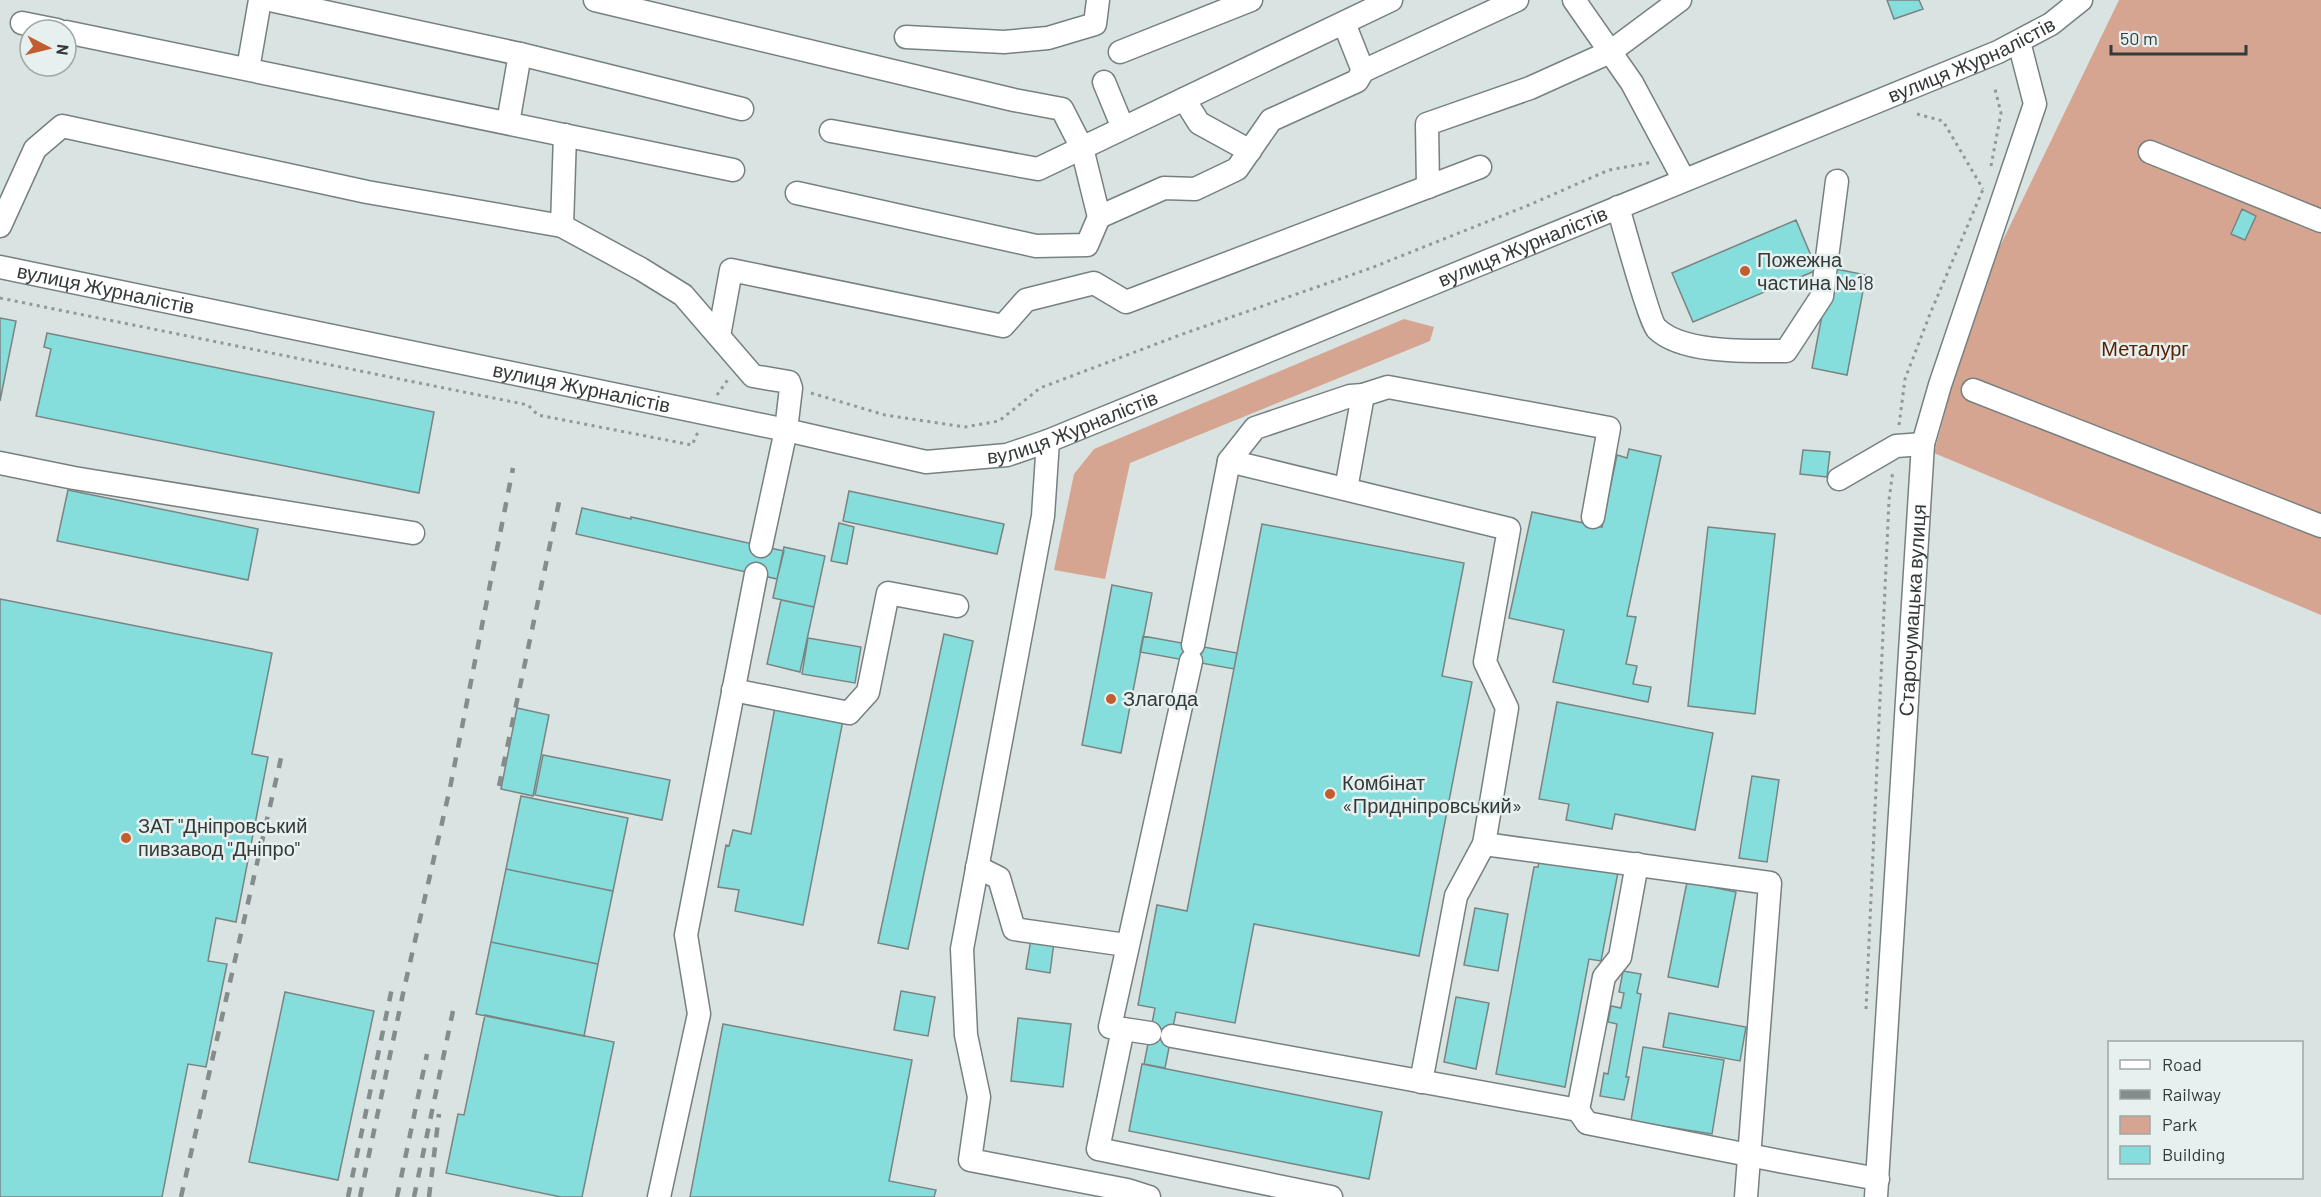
<svg xmlns="http://www.w3.org/2000/svg" width="2321" height="1197" font-family="Barlow,sans-serif">
<style>
.green{fill:#d6a591}
.building{fill:#85dedc;stroke:#7a8483;stroke-width:1.5}
.lines{fill:none;stroke-linecap:round;stroke-linejoin:round}
.minor-casing{stroke:#778080;stroke-width:25}
.path{stroke:#909898;stroke-width:3;stroke-dasharray:3 4.5;stroke-linecap:butt}
.minor{stroke:#fff;stroke-width:22}
.rail{stroke:#858c8c;stroke-width:4.5;stroke-dasharray:10 10;stroke-linecap:butt}
.poi-dot{fill:#c35d2f;stroke:#e5f0ef;stroke-width:2}
.labels{text-anchor:middle;stroke-width:5;stroke-linejoin:round;paint-order:stroke}
.street-label{font-size:20px;fill:#353939;stroke:#e5f0ef}
.poi-label{font-size:20px;fill:#353939;stroke:#e5f0ef;text-anchor:start}
.park-label{font-size:20px;fill:#5b2105;stroke:#e5f0ef}
</style>
<rect width="100%" height="100%" fill="#d8e3e2"/>
<path class="green" d="M2119 0H2321V615L1934 453 1976 296Z
M1404 319 1434 327 1430 341 1130 463 1105 579 1054 570 1074 474 1094 449Z"/>
<path class="building" d="M1887 0H1919L1923 9 1894 19Z
M2242 209 2256 216 2245 240 2231 234Z
M1796 220 1817 270 1693 322 1672 273Z
M1831 268 1866 275 1847 375 1812 368Z
M0 318 16 321 0 401Z
M47 333 434 412 419 493 36 416 51 349 44 347Z
M1629 449 1661 456 1627 616 1636 617 1626 664 1637 666 1633 684 1651 687 1648 702 1553 682 1564 630 1509 618 1532 512 1602 527 1617 455 1627 458Z
M1803 450 1830 452 1827 477 1800 474Z
M68 490 258 529 248 580 57 541Z
M849 491 1004 524 997 554 843 521Z
M582 508 631 519V517L784 551 777 579 576 534Z
M839 523 854 527 847 564 831 561Z
M1262 524 1464 563 1442 676 1472 682 1419 956 1254 924 1235 1023 1176 1012 1165 1068 1144 1064 1155 1008 1138 1005 1157 905 1187 911Z
M1708 527 1775 534 1755 714 1688 706Z
M784 547 825 556 814 607 773 598Z
M1112 585 1152 593 1121 753 1082 745Z
M0 599 272 653 252 754 268 757 236 922 216 918 208 961 227 964 206 1067 188 1064 162 1197H0Z
M781 600 814 607 800 672 767 664Z
M944 634 973 641 908 949 878 943Z
M1143 636 1237 653 1234 669 1140 652Z
M808 638 861 647 855 683 802 674Z
M776 702 844 715 803 925 735 911 739 890 718 887 726 845 729 846 733 830 751 834Z
M1557 702 1713 733 1695 830 1615 814 1612 829 1566 820 1569 804 1539 799Z
M517 708 549 715 533 796 501 789Z
M543 755 670 780 662 820 535 795Z
M1752 776 1779 780 1767 862 1739 858Z
M521 796 628 818 613 891 506 869Z
M1541 852 1619 867 1601 961 1589 959 1565 1087 1496 1074 1534 867H1538Z
M506 869 613 891 598 964 491 942Z
M1687 882 1736 892 1718 987 1668 977Z
M1475 908 1508 914 1498 971 1464 965Z
M1031 939 1054 942 1050 973 1026 969Z
M491 942 598 964 584 1036 476 1014Z
M1623 971 1641 974 1637 993 1641 994 1626 1077H1629L1624 1100 1600 1096 1604 1073 1608 1074 1617 1024 1608 1022 1611 1006 1621 1008 1624 993 1619 992Z
M901 991 935 997 928 1036 894 1030Z
M285 992 374 1011 338 1180 249 1162Z
M1456 997 1489 1003 1476 1069 1444 1062Z
M1669 1013 1746 1027 1740 1061 1663 1047Z
M485 1015 614 1042 582 1197H561L446 1173 458 1114 464 1115Z
M1018 1018 1071 1024 1063 1087 1011 1081Z
M723 1024 912 1060 889 1181 936 1190 934 1197H690Z
M1643 1047 1724 1060 1712 1134 1631 1121Z
M1142 1064 1382 1112 1369 1179 1129 1131Z"/>
<g class="lines">
<g class="minor-casing">
<g id="minor">
<path d="M270 0 520 54 742 109"/>
<path d="M595 0 1014 100 1062 109 1082 148 1099 217 1087 245 1036 246 797 193"/>
<path d="M1574 0 1632 83 1684 180"/>
<path d="M22 23 57 30"/>
<path d="M1344 23 1363 71"/>
<path d="M66 32 733 170"/>
<path d="M906 37 1004 42 1048 38 1095 24 1098 0"/>
<path d="M1120 52 1251 0"/>
<path d="M248 69 260 0"/>
<path d="M1104 82 1123 128"/>
<path d="M1184 99 1199 123 1250 151"/>
<path d="M508 123 520 54"/>
<path d="M831 131 1038 169 1391 0"/>
<path d="M565 135 562 226 641 269 683 295 753 376 789 382 791 388 786 430 761 546"/>
<path d="M2150 152 2321 221"/>
<path d="M1428 187 1427 124 1530 88 1610 52 1680 0"/>
<path d="M1618 207C1623 224 1650 323 1657 329 1683 354 1751 351 1786 351L1822 296 1837 181"/>
<path d="M1099 217 1164 188 1195 189 1237 169 1271 120 1357 81 1363 71 1517 0"/>
<path d="M0 226 35 149 62 126 367 192 562 226"/>
<path id="s1" d="M0 267 786 430 926 462 1007 455 1048 441 1998 52 2051 24 2081 0"/>
<path d="M719 336 731 270 1003 326 1026 300 1094 283 1126 302 1480 167"/>
<path d="M1973 390 2321 526"/>
<path d="M1048 441 1043 516 962 949 966 1035 979 1097 970 1160 1127 1190 1149 1197"/>
<path d="M1229 461 1509 529 1485 662 1507 708 1484 844 1456 896 1421 1082"/>
<path d="M0 463 74 478 413 533"/>
<path d="M1839 479 1896 446 1923 444"/>
<path d="M1346 489 1363 395"/>
<path d="M1193 645 1229 461 1255 428 1350 396 1363 395 1388 387 1609 428 1593 517"/>
<path d="M733 690 849 713 868 692 888 593 957 606"/>
<path d="M1484 844 1770 883 1746 1197"/>
<path d="M977 867 999 878 1014 929 1126 945"/>
<path d="M1123 1029 1098 1149 1331 1197"/>
<path d="M1150 1033 1110 1027 1191 661"/>
<path d="M1172 1036 1578 1110 1587 1123 1779 1161 1878 1179"/>
<path d="M1578 1110 1604 977 1620 957 1637 864"/>
<path d="M659 1197 699 1014 686 935 756 574"/>
<path id="s2" d="M1876 1197 1923 444 1940 385 2035 104 2019 42"/>
</g>
</g>
<path class="path" d="M1917 114 1943 121 1983 189
M1991 166 2001 113 1995 89
M0 298 528 405 538 415 692 445 698 432
M811 393 885 415 965 427 999 421 1040 388 1180 335 1371 268 1529 205 1609 170 1653 162
M717 395 729 378
M1899 425 1905 379 1930 314 1984 187
M1866 1009 1889 500 1893 470"/>
<use href="#minor" class="minor"/>
<path class="rail" d="M499 786 559 502
M181 1197 281 758
M348 1197 392 988
M360 1197 404 989 450 788 513 468
M397 1197 427 1054
M414 1197 454 1006
M429 1197 439 1114"/>
</g>
<g class="poi-dot">
<circle cx="1745" cy="271" r="6"/>
<circle cx="1111" cy="699" r="6"/>
<circle cx="1330" cy="794" r="6"/>
<circle cx="126" cy="838" r="6"/>
</g>
<g class="labels">
<g class="street-label">
<text dy="7" stroke="none"><textPath href="#s1" startOffset="2070">вулиця Журналістів</textPath></text>
<text dy="7" stroke="none"><textPath href="#s1" startOffset="1584">вулиця Журналістів</textPath></text>
<text dy="7" stroke="none"><textPath href="#s1" startOffset="108">вулиця Журналістів</textPath></text>
<text dy="7" stroke="none"><textPath href="#s1" startOffset="594">вулиця Журналістів</textPath></text>
<text dy="7" stroke="none"><textPath href="#s1" startOffset="1098">вулиця Журналістів</textPath></text>
<text dy="7" stroke="none"><textPath href="#s2" startOffset="588">Старочумацька вулиця</textPath></text>
</g>
<g class="poi-label">
<text x="1757" y="267">Пожежна<tspan x="1757" dy="23">частина №18</tspan></text>
<text x="1123" y="706">Злагода</text>
<text x="1342" y="790">Комбінат<tspan x="1342" dy="23">«Придніпровський»</tspan></text>
<text x="138" y="833">ЗАТ "Дніпровський<tspan x="138" dy="23">пивзавод "Дніпро"</tspan></text>
</g>
<g class="park-label">
<text x="2145" y="356">Металург</text>
</g>
</g>
<rect x="2108" y="1041" width="195" height="138" fill="#e5f0ef" stroke="#9fa7a6" stroke-width="1.5"/>
<rect x="2120" y="1060" width="30" height="9" fill="#ffffff" stroke="#9fa7a6" stroke-width="1.5"/>
<text x="2162" y="1071" font-size="18" fill="#353939">Road</text>
<rect x="2120" y="1090" width="30" height="9" fill="#858c8c" stroke="#9fa7a6" stroke-width="1.5"/>
<text x="2162" y="1101" font-size="18" fill="#353939">Railway</text>
<rect x="2120" y="1116" width="30" height="18" fill="#d6a591" stroke="#9fa7a6" stroke-width="1.5"/>
<text x="2162" y="1131" font-size="18" fill="#353939">Park</text>
<rect x="2120" y="1146" width="30" height="18" fill="#85dedc" stroke="#9fa7a6" stroke-width="1.5"/>
<text x="2162" y="1161" font-size="18" fill="#353939">Building</text>
<g transform="translate(48 48) rotate(97)"><circle r="28" fill="#e5f0ef" stroke="#9fa7a6" stroke-width="1.5"/>
<path d="M0-4.5L10 22L0 15L-10 22Z" fill="#c35d2f"/>
<text y="-9" font-size="16" font-weight="bold" text-anchor="middle" fill="#353939">N</text>
</g>
<path d="M2111 45v9h135v-9" fill="none" stroke="#353939" stroke-width="3"/>
<text x="2120" y="45" font-size="18" fill="#353939" stroke="#e5f0ef" stroke-width="4.5" paint-order="stroke">50 m</text>
</svg>
